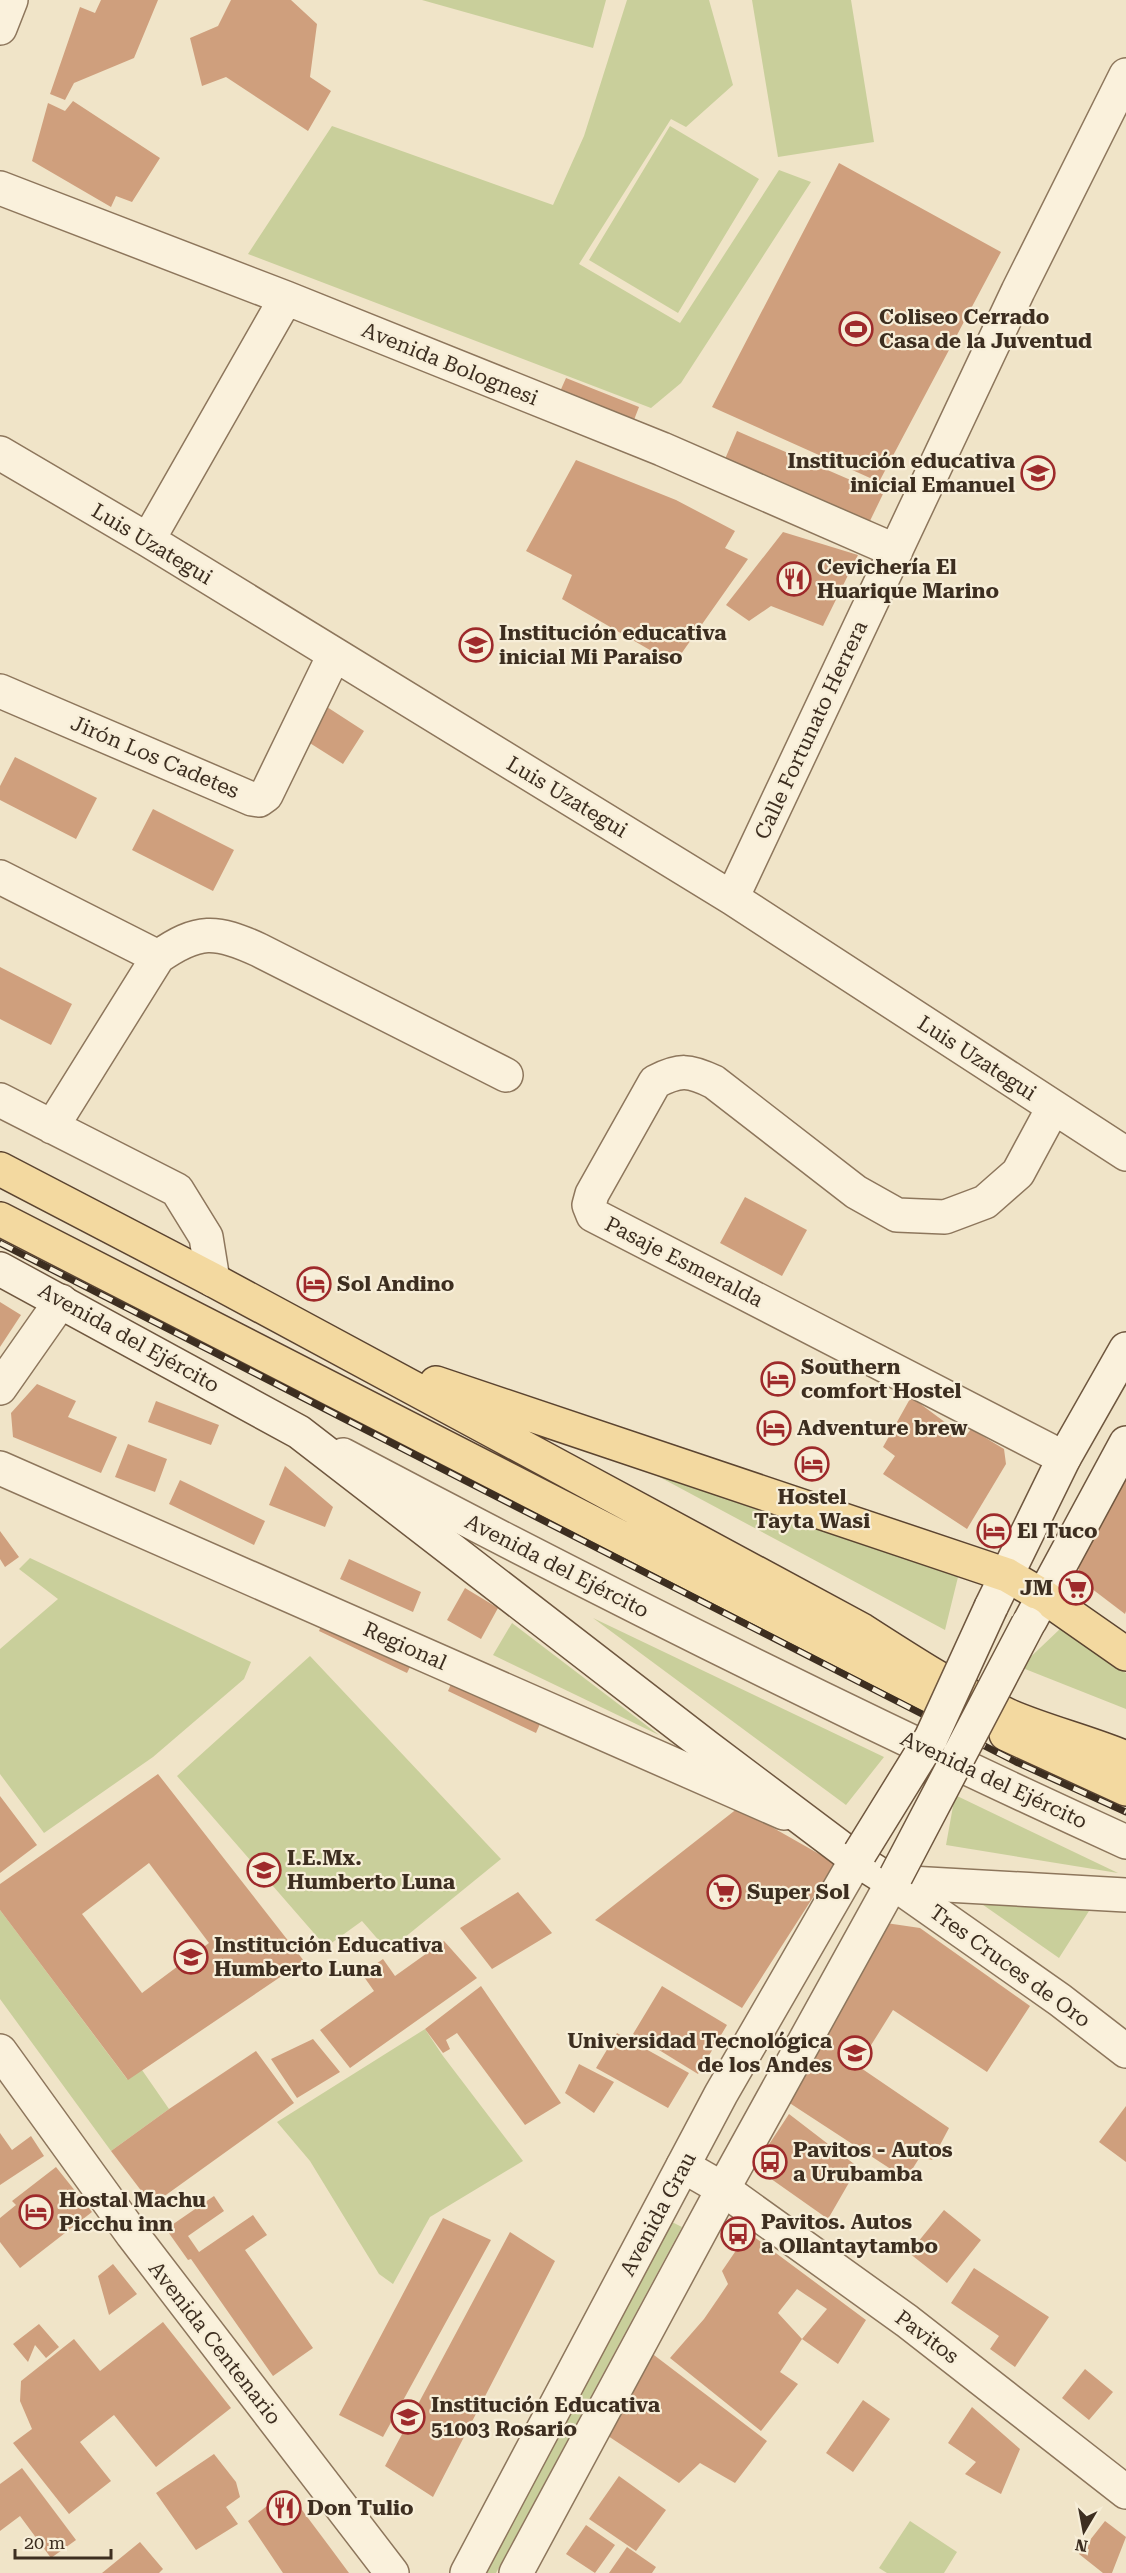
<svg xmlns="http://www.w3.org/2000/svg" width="1126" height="2573" font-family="'Roboto Serif',serif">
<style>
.green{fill:#c9cf9b}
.building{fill:#cf9f7d;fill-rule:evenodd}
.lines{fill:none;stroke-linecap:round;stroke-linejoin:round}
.minor-casing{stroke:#8d765c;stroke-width:36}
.tertiary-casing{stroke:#8d765c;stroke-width:36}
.secondary-casing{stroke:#6f573f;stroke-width:36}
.primary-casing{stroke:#5b4430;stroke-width:36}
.minor{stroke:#faf1dc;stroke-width:33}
.tertiary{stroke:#faf1dc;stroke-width:33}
.secondary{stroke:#faf1dc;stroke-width:33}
.primary{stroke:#f3d9a0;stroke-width:33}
.rail-casing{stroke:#3d2e20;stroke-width:7}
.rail{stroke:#f7eed8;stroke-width:4.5;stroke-dasharray:14;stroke-linecap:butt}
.secondary-bridge-casing{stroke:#6f573f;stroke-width:36;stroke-linecap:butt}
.secondary-bridge{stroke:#faf1dc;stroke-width:33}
.labels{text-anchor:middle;stroke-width:4.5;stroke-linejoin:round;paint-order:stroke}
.poi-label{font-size:21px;font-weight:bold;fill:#3d2e20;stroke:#f7eed8;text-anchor:start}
.street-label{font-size:21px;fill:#3d2e20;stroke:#f7eed8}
</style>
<rect width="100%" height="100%" fill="#f0e4c8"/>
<path class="green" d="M422 0H606L593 48Z
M627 0H709L733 85 686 127 671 119 579 264 680 323 779 170 811 182 681 383 651 408 248 254 332 126 553 205 584 136Z
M752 0H851L874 142 778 157Z
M670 126 759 179 678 313 589 260Z
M624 1458 958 1577 945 1630Z
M30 1558 251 1662 244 1679 153 1757 44 1833 0 1774V1649L58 1599 19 1569Z
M593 1618 884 1757 846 1805Z
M512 1623 659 1735 493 1655Z
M1061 1628 1126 1673V1709L1020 1667Z
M310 1656 501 1859 388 1951 362 1921 326 1947 177 1776Z
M955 1795 1118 1873 946 1845Z
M966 1893 1089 1911 1059 1958Z
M0 1910 127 2079 142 2070 169 2109 111 2151 0 1999Z
M425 2029 443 2056 523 2161 430 2217 393 2284 379 2274 310 2161 277 2122Z
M672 2222 682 2227 496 2573H483Z
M910 2521 957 2552 944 2573H887L879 2568Z"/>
<path class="building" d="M101 0H158L134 58 74 83 65 100 50 94 80 7 95 13Z
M231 0H291L317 24 310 77 331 91 308 131 226 77 202 86 190 38 218 26Z
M73 101 160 158 132 202 116 196 111 207 32 161 48 103 65 111Z
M839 163 1001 252 879 482 712 407Z
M566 378 639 407 632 425 558 396Z
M737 431 883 494 868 525 722 466Z
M576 460 676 500 735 531 725 548 748 559 674 664 562 599 572 575 526 551Z
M783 532 858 555 823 626 771 606 749 621 726 605Z
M327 707 364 731 343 764 305 740Z
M15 757 97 798 76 839 0 800V786Z
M153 809 234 850 213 891 132 850Z
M0 967 72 1004 51 1045 0 1019Z
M745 1197 807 1230 782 1276 720 1243Z
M0 1302 21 1315 0 1347Z
M37 1384 76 1401 68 1417 117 1437 101 1473 13 1437 11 1413Z
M911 1397 965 1437 971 1429 1004 1449 1006 1464 967 1529 883 1474 895 1456 883 1447Z
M156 1401 219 1425 211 1445 148 1422Z
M128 1444 167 1459 155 1492 115 1477Z
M285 1466 333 1507 325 1527 269 1505Z
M1126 1473V1611L1125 1614 1083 1582 1077 1564Z
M180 1480 265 1521 254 1545 169 1504Z
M0 1531 19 1557 5 1567 0 1559Z
M349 1559 421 1592 413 1612 340 1579Z
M465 1588 498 1608 481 1639 447 1620Z
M326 1616 415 1657 407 1673 319 1631Z
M455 1675 543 1717 536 1733 448 1691Z
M158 1774 304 1961 128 2080 0 1910V1884ZM149 1863 209 1943 142 1993 82 1914Z
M0 1796 37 1845 0 1873Z
M738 1808 835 1863 742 2008 595 1920Z
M518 1892 552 1933 492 1969 460 1928Z
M886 1923 920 1928 1030 2006 987 2072 893 2010 858 2066 949 2128 932 2160 920 2157 906 2179 788 2102Z
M444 1941 477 1978 350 2068 320 2030 374 1991 362 1974 383 1959 395 1976Z
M481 1986 561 2103 525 2125 457 2033 446 2040 450 2049 443 2053 425 2029Z
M662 1986 727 2025 698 2074 633 2034Z
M617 2033 689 2073 668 2108 596 2068Z
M313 2039 340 2072 297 2098 271 2059Z
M256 2051 294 2103 152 2205 111 2151 169 2109Z
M579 2064 614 2082 594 2113 565 2093Z
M1126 2106V2162L1099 2142Z
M789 2114 858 2167 828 2219 754 2167Z
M0 2133 12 2150 31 2136 44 2156 0 2185Z
M56 2167 92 2212 20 2268 0 2242V2218L16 2205 12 2201Z
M214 2196 224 2211 188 2236 199 2252 253 2215 267 2235 245 2250 313 2348 273 2376 191 2259 188 2260 166 2229Z
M944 2210 981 2240 947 2283 909 2253Z
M443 2218 491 2240 383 2437 339 2415Z
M730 2219 866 2320 838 2364 802 2339 780 2372 798 2384 761 2431 670 2358 704 2319 728 2284 722 2271 737 2249 720 2237ZM797 2289 827 2309 802 2339 778 2313Z
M510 2232 555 2261 433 2497 385 2466Z
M113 2264 137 2294 109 2315 98 2276Z
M974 2268 1049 2317 1015 2367 990 2349 999 2336 951 2303Z
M163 2322 231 2408 156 2467 114 2415 80 2442 111 2481 69 2514 13 2443 32 2429 20 2401 21 2381 74 2339 100 2371Z
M39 2324 59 2347 46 2358 35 2345 28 2362 13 2344Z
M650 2352 767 2441 735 2483 700 2463 679 2483 602 2432Z
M1085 2369 1113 2392 1089 2420 1062 2398Z
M863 2400 890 2419 853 2472 826 2453Z
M972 2407 1020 2449 1001 2494 965 2474 976 2462 948 2443Z
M214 2454 236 2482 240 2497 226 2507 238 2524 196 2550 156 2493Z
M22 2468 76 2540 51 2558 20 2516 0 2531V2484Z
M619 2476 666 2510 636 2551 589 2519Z
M287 2490 329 2546 349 2573H283L248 2521Z
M1105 2521 1126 2537 1112 2573H1103L1079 2554Z
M586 2525 615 2545 595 2573 566 2554Z
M140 2542 163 2569 159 2573H102Z
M627 2547 656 2567 652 2573H609Z"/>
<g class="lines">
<g class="minor-casing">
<path id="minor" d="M0 28 11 0
M0 188 286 298 662 449 896 551
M0 453 148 540 732 898 1126 1154
M148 540 286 298
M0 691 252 799 259 800 266 795 334 655
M0 877 158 957
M732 898 1018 291 1126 75
M0 1100 177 1190 206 1237 213 1280
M1053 1108 1018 1173 985 1202 945 1217 897 1215 856 1192 714 1082C689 1070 680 1069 655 1082L592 1194 589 1205 593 1215 1064 1458
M52 1127 158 957C198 929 216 930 259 950L506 1075
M0 1388 61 1301
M343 1455C600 1591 861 1721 1126 1842
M0 1468 784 1813
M892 1882 1060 2000 1126 2051
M0 2051 132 2234 392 2573
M683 2166 723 2189 907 2321 1126 2492"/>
</g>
<g class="tertiary-casing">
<path id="tertiary" d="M892 1882 1126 1895
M467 2573 721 2094 860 1853
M516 2573 723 2189 896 1876"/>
</g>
<g class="secondary-casing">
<path id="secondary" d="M0 1269 299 1432 707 1747 857 1860 892 1882
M991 1607 1064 1458 1126 1349
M1030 1621 1126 1443"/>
</g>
<g class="primary-casing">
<path id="primary" d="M0 1169 213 1280 862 1630C910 1661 958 1692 1009 1716 1046 1732 1088 1742 1126 1758
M0 1219 930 1696
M436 1383 1007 1575 1043 1596 1126 1654
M1006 1734 1126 1789"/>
</g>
<use href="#minor" class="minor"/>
<use href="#tertiary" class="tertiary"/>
<use href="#secondary" class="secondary"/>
<use href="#primary" class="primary"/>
<g class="rail-casing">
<path id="rail" d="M0 1243 1016 1762 1126 1812"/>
</g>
<use href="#rail" class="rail"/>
<g class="secondary-bridge-casing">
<path id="secondary-bridge" d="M860 1853 931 1738 991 1607
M896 1876 1028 1624"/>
</g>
<use href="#secondary-bridge" class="secondary-bridge"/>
</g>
<defs>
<g id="stadium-ring" transform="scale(1.725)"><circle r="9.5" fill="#f7eed8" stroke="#9e2a2b" stroke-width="1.5"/><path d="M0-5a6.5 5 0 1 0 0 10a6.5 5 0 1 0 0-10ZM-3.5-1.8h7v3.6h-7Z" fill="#9e2a2b"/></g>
<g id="school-ring" transform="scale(1.725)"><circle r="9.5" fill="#f7eed8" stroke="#9e2a2b" stroke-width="1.5"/><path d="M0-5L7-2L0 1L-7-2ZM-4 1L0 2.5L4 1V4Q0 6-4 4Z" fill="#9e2a2b"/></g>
<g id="restaurant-ring" transform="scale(1.725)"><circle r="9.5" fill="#f7eed8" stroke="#9e2a2b" stroke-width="1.5"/><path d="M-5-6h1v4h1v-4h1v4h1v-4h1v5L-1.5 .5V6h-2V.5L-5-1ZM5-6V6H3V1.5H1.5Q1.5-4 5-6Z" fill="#9e2a2b"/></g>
<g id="hotel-ring" transform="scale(1.725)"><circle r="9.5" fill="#f7eed8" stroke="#9e2a2b" stroke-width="1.5"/><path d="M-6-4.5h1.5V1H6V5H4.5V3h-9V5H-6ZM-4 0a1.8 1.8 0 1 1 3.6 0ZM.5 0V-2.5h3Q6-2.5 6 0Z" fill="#9e2a2b"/></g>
<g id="supermarket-ring" transform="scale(1.725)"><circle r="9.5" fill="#f7eed8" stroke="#9e2a2b" stroke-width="1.5"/><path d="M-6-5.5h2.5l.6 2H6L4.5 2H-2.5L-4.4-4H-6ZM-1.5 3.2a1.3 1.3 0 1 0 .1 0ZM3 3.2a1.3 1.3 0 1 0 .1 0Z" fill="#9e2a2b"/></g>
<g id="university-ring" transform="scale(1.725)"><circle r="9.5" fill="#f7eed8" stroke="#9e2a2b" stroke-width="1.5"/><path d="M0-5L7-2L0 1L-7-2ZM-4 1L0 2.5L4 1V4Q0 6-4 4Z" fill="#9e2a2b"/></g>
<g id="bus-ring" transform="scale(1.725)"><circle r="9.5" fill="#f7eed8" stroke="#9e2a2b" stroke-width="1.5"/><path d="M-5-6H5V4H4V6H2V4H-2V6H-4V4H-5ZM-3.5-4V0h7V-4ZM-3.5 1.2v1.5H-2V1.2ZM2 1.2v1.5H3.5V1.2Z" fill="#9e2a2b"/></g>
</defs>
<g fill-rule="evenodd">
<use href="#stadium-ring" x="856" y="329"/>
<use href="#school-ring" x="1038" y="473"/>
<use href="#restaurant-ring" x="794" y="579"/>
<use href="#school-ring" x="476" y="645"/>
<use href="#hotel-ring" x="314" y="1284"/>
<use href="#hotel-ring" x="778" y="1379"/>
<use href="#hotel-ring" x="774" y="1428"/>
<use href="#hotel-ring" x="812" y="1464"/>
<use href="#hotel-ring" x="994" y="1531"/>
<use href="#supermarket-ring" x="1076" y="1588"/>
<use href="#school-ring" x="264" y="1870"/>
<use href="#supermarket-ring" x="724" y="1892"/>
<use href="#school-ring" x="191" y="1957"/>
<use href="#university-ring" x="855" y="2053"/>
<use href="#bus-ring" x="770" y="2162"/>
<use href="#hotel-ring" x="36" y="2212"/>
<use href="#bus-ring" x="738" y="2234"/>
<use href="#school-ring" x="408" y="2417"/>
<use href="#restaurant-ring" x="284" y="2508"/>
</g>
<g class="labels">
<g class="poi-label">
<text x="879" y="324">Coliseo Cerrado<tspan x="879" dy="24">Casa de la Juventud</tspan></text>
<text x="1015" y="468" text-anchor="end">Institución educativa<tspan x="1015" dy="24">inicial Emanuel</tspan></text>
<text x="817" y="574">Cevichería El<tspan x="817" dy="24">Huarique Marino</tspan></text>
<text x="499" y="640">Institución educativa<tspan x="499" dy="24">inicial Mi Paraiso</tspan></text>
<text x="337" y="1291">Sol Andino</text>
<text x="801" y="1374">Southern<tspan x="801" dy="24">comfort Hostel</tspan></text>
<text x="797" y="1435">Adventure brew</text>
<text x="812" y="1504" text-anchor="middle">Hostel<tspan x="812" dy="24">Tayta Wasi</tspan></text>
<text x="1017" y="1538">El Tuco</text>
<text x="1053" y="1595" text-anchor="end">JM</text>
<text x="287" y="1865">I.E.Mx.<tspan x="287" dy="24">Humberto Luna</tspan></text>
<text x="747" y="1899">Super Sol</text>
<text x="214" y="1952">Institución Educativa<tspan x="214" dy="24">Humberto Luna</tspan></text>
<text x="832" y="2048" text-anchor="end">Universidad Tecnológica<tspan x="832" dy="24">de los Andes</tspan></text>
<text x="793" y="2157">Pavitos - Autos<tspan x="793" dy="24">a Urubamba</tspan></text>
<text x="59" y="2207">Hostal Machu<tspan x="59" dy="24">Picchu inn</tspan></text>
<text x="761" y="2229">Pavitos. Autos<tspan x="761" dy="24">a Ollantaytambo</tspan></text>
<text x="431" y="2412">Institución Educativa<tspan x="431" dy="24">51003 Rosario</tspan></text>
<text x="307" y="2515">Don Tulio</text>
</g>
<g class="street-label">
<text transform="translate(450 364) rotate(22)" y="7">Avenida Bolognesi</text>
<text transform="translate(152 544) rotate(31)" y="7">Luis Uzategui</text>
<text transform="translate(811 730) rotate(-65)" y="7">Calle Fortunato Herrera</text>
<text transform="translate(155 757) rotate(23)" y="7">Jirón Los Cadetes</text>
<text transform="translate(567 797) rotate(31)" y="7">Luis Uzategui</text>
<text transform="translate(977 1058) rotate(33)" y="7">Luis Uzategui</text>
<text transform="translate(684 1262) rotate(27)" y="7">Pasaje Esmeralda</text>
<text transform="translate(129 1338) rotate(29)" y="7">Avenida del Ejército</text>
<text transform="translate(557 1566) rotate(27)" y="7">Avenida del Ejército</text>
<text transform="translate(405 1646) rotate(24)" y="7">Regional</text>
<text transform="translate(994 1780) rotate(25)" y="7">Avenida del Ejército</text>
<text transform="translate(1010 1966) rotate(36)" y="7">Tres Cruces de Oro</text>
<text transform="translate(658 2214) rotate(-62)" y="7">Avenida Grau</text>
<text transform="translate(927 2337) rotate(37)" y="7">Pavitos</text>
<text transform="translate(215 2343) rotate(52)" y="7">Avenida Centenario</text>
</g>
</g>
<g transform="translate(1084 2531) rotate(190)" stroke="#f7eed8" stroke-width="4.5" paint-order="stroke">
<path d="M0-4.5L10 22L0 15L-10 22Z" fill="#3d2e20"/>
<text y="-9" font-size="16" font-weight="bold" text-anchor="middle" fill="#3d2e20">N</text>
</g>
<path d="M15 2549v9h96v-9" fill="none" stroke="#3d2e20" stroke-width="3"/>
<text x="24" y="2549" font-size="18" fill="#3d2e20" stroke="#f7eed8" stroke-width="4.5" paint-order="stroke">20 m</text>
</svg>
